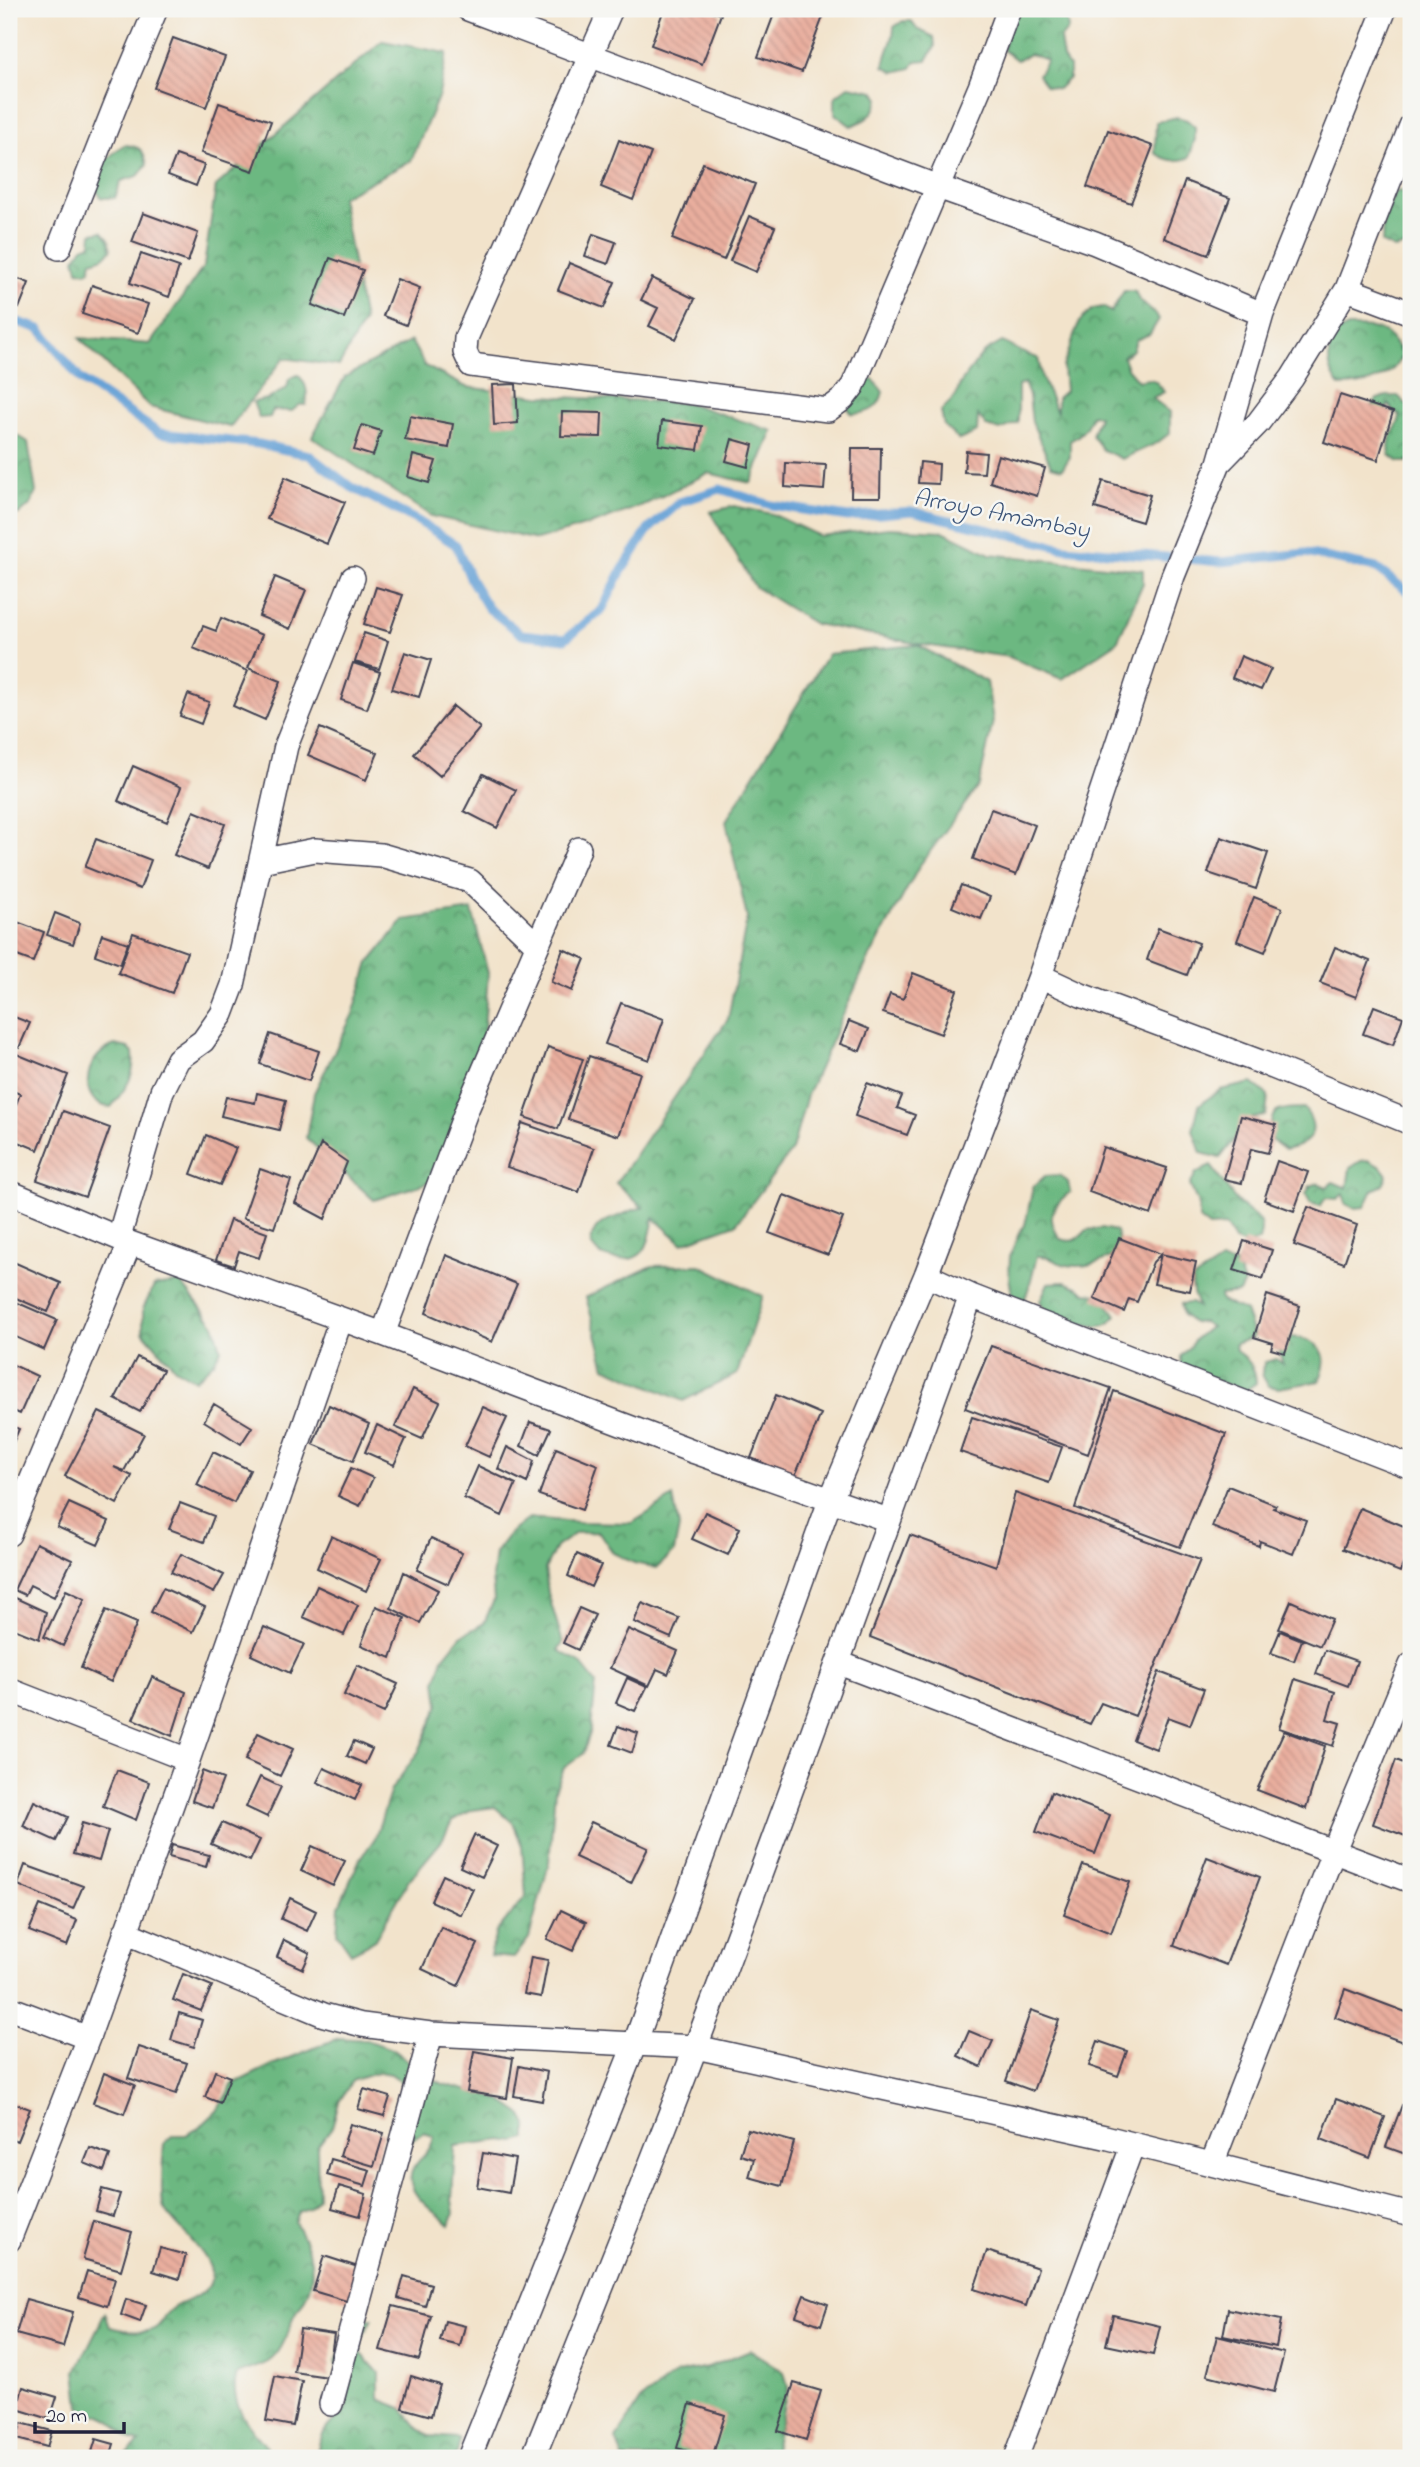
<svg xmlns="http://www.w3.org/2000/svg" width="1420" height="2467" font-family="'Indie Flower',sans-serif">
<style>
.forest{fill:url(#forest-crowns);stroke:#476d5e;stroke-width:2}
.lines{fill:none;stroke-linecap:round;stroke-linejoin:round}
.stream{stroke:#66a1d6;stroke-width:9}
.building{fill:url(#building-back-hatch)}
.street-casing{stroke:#413f51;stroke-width:26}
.street{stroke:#fff;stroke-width:23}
.labels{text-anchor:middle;stroke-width:5;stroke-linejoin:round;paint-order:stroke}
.water-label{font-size:24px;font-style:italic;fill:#3d5579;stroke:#f6f6f2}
</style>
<defs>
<pattern id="forest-crowns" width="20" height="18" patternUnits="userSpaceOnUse" patternTransform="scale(1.75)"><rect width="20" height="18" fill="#6cb881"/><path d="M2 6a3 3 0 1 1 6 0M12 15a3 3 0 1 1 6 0" fill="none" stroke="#58956b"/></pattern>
<pattern id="building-back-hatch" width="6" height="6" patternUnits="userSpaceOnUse" patternTransform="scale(1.75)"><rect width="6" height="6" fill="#e9ae9e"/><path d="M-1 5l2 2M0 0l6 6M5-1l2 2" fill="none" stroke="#c89589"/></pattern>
</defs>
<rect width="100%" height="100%" fill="#f6f6f2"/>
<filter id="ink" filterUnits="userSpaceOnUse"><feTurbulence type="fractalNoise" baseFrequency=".0143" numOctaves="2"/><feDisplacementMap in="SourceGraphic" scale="14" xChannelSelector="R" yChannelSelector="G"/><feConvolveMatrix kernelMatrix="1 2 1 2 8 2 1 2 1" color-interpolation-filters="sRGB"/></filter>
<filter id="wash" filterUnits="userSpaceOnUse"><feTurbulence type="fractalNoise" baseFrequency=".00686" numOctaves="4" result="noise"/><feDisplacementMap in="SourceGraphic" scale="28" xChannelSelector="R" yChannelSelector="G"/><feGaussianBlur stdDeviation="1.57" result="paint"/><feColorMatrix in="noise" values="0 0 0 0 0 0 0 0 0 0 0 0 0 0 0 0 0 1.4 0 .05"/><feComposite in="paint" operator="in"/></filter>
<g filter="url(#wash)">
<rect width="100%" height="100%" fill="#f2e3cb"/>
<path class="forest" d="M1012 9H1065L1068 29 1060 39 1063 58 1069 67V78L1058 89 1046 86 1038 75 1047 60 1030 54 1017 60 1003 50Z
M903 21H911L917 29 934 37 935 47 927 60 916 61 912 68 895 72 884 66C886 51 894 42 894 27Z
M382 41 447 53 439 95 411 161 341 197 364 321 339 366 284 358 230 427 150 407 79 338 150 344 204 266 216 186Z
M849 86 874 91 879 99C874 116 866 120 851 126L835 114V97Z
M1177 117 1187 120 1195 127V139L1189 158C1174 162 1167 161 1155 153L1156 122Z
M124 145C140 146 144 150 147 165L138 176 121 181 115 198H102L89 181 94 167C108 162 112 152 124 145Z
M1411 190V245L1394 249 1382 243 1383 223 1395 192Z
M102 231 109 239 111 250 104 257 92 261 90 270 86 272 78 270 75 259 83 247 91 244 92 233Z
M1124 291H1135C1139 305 1152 308 1159 319L1150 334 1136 340 1133 350 1123 357 1127 368 1138 381C1152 377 1156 379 1164 392L1152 398 1170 412V433L1157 443 1122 459 1103 450 1092 435 1099 416 1092 415C1087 428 1082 434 1070 441V457L1062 469 1051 466 1032 422 1029 396 1024 383 1018 386V423L1000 430 986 426 978 415 977 432 959 440 944 426 941 411 956 396 960 384 983 353 1002 342C1015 347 1024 355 1038 358L1042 378 1057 413V398L1065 391 1063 367 1079 322 1093 309 1103 307 1111 312Z
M1348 327C1372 327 1388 326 1399 351L1404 331 1411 329V369L1405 366 1401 357C1391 380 1362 386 1340 386 1327 370 1327 355 1332 335Z
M411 341 425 366 466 387 539 396 688 403 773 431 751 483 708 473 648 503 599 522 537 540 431 516 312 437 345 377Z
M298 375C307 384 308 392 306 405H299L292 411 273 410 270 417 259 418 253 402 268 399 287 388 289 379Z
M873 379 883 392C879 409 869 413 852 414L844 403 855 380Z
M1387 396H1398L1411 409V459L1408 462H1399L1390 455C1386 433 1399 431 1400 415L1393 412 1389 404 1384 412 1374 411 1373 405 1377 399Z
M17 435 28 442 36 492 31 504 21 513 9 517V437Z
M734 506 772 514 819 536 889 528 943 531 990 554 1143 570V583L1117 642 1062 679 1009 657 924 645 815 624 755 587 710 512Z
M917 645 987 682 993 721 979 785 920 865 866 964 807 1095 792 1150 736 1224 682 1243 654 1218C648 1243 648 1263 614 1259 604 1258 597 1254 591 1245 592 1224 605 1221 621 1215 630 1212 634 1208 643 1208L616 1183 728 1019 747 918 726 821 828 654Z
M472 910 488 973 480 1087 430 1182 374 1200 306 1138 314 1093 353 1014 369 963 404 920Z
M115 1045 128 1048 133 1053C136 1077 125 1089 111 1107 78 1106 81 1056 115 1045Z
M1252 1083 1268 1095 1266 1115 1251 1119 1220 1158 1201 1153 1193 1130 1199 1105 1220 1090Z
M1304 1108C1322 1131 1310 1145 1285 1150L1272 1140C1267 1109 1276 1109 1304 1108Z
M1368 1160 1381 1167 1387 1175 1383 1185 1373 1190 1365 1207 1354 1208 1346 1204 1343 1194 1337 1199 1326 1198 1320 1206 1310 1203 1306 1194 1310 1186 1318 1183 1327 1187 1333 1182 1347 1188 1350 1168 1361 1161Z
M1211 1166C1220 1177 1228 1191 1237 1201 1250 1216 1267 1216 1259 1240L1247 1245 1234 1241 1226 1226 1209 1227 1199 1219V1206L1190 1185 1196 1173Z
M1059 1175 1068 1182 1070 1192C1050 1208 1046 1217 1060 1239 1073 1243 1078 1240 1087 1230L1102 1228 1116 1231 1121 1250C1107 1262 1081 1270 1063 1264 1052 1261 1049 1255 1037 1256 1033 1271 1030 1287 1024 1301L1012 1296 1009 1277 1010 1256 1019 1233 1025 1225 1033 1187 1045 1176Z
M1221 1261 1236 1264 1244 1283 1239 1293 1220 1295 1221 1301 1245 1311 1254 1337 1235 1344 1236 1351C1249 1360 1255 1367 1256 1383L1245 1391 1181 1369V1356C1192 1345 1197 1334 1211 1327L1203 1322 1193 1323 1183 1315 1181 1304 1191 1303 1198 1307 1193 1293 1192 1280Z
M700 1265 763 1296 737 1374 683 1401 605 1367 586 1297 652 1266Z
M180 1282 214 1324 221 1349 214 1362 195 1380 175 1368 143 1332V1309L154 1286Z
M1065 1282 1080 1288 1085 1293 1096 1294 1103 1298 1116 1315C1106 1333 1089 1325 1073 1321 1066 1320 1058 1320 1050 1318L1040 1301 1048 1283Z
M1290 1337C1319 1339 1333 1353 1319 1381L1278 1388 1269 1386C1263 1378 1259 1372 1265 1362L1276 1359 1283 1364 1279 1351 1281 1341Z
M673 1497 679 1527 674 1552 657 1568 634 1563 613 1553 599 1532 576 1533 556 1547 545 1569 548 1593 563 1643 558 1650 580 1663 596 1683 591 1730 583 1754 564 1768 555 1790 549 1863 529 1938 514 1958 490 1956 496 1932 526 1896 522 1846 513 1823 495 1807 472 1810 452 1821 441 1842 409 1880 374 1941 351 1953 337 1933 339 1906 359 1861 375 1838 391 1790 419 1751 439 1705 436 1681 443 1658 461 1636 484 1623 494 1600 492 1577 495 1553 510 1533 529 1518 579 1522 632 1523Z
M339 2038 367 2040 394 2050 406 2059 415 2070 443 2084 499 2099 521 2114 527 2125V2139L515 2142 502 2140 455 2146 452 2200 454 2213 450 2225C436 2213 401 2192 413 2169 421 2155 430 2154 434 2137L424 2132 414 2139 390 2149 405 2088C391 2064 374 2074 352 2081L339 2102 332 2127 317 2147 318 2198 310 2207 299 2212 295 2222C308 2245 319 2270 306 2296 303 2304 296 2311 293 2320 287 2334 282 2353 268 2362 259 2367 247 2370 237 2374 230 2394 240 2414 252 2430 260 2440 268 2445 268 2458H122L140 2442C122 2439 125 2432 112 2422 104 2415 90 2414 80 2407L76 2371 105 2313 110 2327C123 2330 146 2336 157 2327 162 2323 164 2315 170 2310 180 2301 197 2300 207 2288 227 2263 174 2228 164 2208 160 2200 163 2156 164 2143L173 2135H186L199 2128 217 2111 233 2084 272 2065Z
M358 2319H372L361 2340V2353L379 2373V2399L402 2408 418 2428 429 2436 458 2438 460 2440 457 2453 452 2458H316C320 2432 327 2426 346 2409L348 2396 336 2361Z
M750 2350 784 2372 788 2387 774 2449 783 2458H623L616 2439 641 2400 677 2373 708 2367Z"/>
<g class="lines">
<path class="stream" d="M9 319 40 329 81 380 159 433 259 444 309 455 351 487 418 521 456 545 471 580 488 608 521 634 565 639 602 610 621 572 648 530 680 502 720 489 771 505 848 517 912 511 1064 548 1221 562 1306 553 1376 568 1411 594"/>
</g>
<g id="blocks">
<path class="building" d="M664 9H706L721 14 702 64 651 45Z
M776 9H826L802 72 758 57Z
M173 38 225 57 206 107 154 88Z
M219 103 271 121 253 171 201 153Z
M1108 130 1153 146 1131 203 1087 187Z
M619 140 651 153 633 200 601 187Z
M176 155 204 165 196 186 168 175Z
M703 163 755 184 724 260 672 239Z
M1185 181 1230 198 1208 255 1164 238Z
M143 213 198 233 188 262 132 242Z
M749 216 775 227 756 272 730 261Z
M593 234 616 242 608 264 585 256Z
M141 254 179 267 169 297 130 283Z
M330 258 363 270 344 318 312 305Z
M569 263 615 282 604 308 558 290Z
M9 275 29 283 19 308 9 303Z
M652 278 695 299 676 339 649 326 658 308 641 300Z
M397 279 420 288 406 325 383 316Z
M92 285 148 304 138 333 82 314Z
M516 384 518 423 494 425 492 385Z
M1340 395 1393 412 1378 460 1324 442Z
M562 412 602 413 601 437 561 436Z
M410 416 453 424 449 448 405 440Z
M662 421 702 426 698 450 659 445Z
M362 425 381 431 373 456 354 450Z
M732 439 753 445 748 467 726 461Z
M852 448H881L880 497H851Z
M966 451 986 453 984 473 964 472Z
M413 455 436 461 429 483 408 477Z
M998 455 1045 468 1037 496 990 482Z
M920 462 939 464 938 484 918 483Z
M786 463 826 465 824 490 785 487Z
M285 477 345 502 327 544 267 519Z
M1103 481 1150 495 1142 522 1095 508Z
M275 577 306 590 290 629 259 616Z
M376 587 403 595 390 632 364 624Z
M221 618 262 635 248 668 281 681 265 720 233 706 248 671 193 648 203 626 216 631Z
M364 633 388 641 379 669 355 662Z
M405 652 431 660 419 697 392 689Z
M1241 656 1271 669 1261 690 1232 678Z
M353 663 380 672 367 709 341 700Z
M188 694 209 702 201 724 180 716Z
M453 706 480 728 440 776 414 754Z
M320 728 378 753 366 780 308 755Z
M133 766 181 787 167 822 118 801Z
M483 774 516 790 497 828 464 811Z
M991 809 1035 825 1016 875 973 859Z
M194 811 225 824 208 869 174 855Z
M1221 837 1268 853 1256 889 1208 873Z
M96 839 151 860 140 889 85 867Z
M961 885 990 897 981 919 952 907Z
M1254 897 1282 908 1265 952 1237 941Z
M55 913 80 923 73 944 47 935Z
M9 919 44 932 33 962 9 953Z
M1158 928 1199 943 1187 975 1147 960Z
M133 933 187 952 172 993 118 973Z
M102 934 128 943 120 964 95 955Z
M1335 947 1370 961 1356 997 1320 983Z
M563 949 585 959 572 991 551 982Z
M913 973 957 990 941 1034 883 1013 890 994 903 999Z
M621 1003 664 1019 649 1060 605 1044Z
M1374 1006 1403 1017 1393 1045 1363 1034Z
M9 1015 30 1023 19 1048 9 1044Z
M849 1021 869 1029 860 1051 840 1044Z
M270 1034 319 1051 309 1081 260 1064Z
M548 1047 583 1059 558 1129 524 1117Z
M14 1053 68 1075 38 1150 9 1138V1123L20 1094 9 1089V1067Z
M589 1056 640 1073 619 1136 568 1119Z
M867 1083 902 1096 897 1108 915 1115 907 1135 855 1116Z
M1411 1086V1105L1405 1103Z
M257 1093 286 1100 279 1130 221 1116 226 1097 255 1103Z
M63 1111 110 1128 85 1197 37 1180Z
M1241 1116 1276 1125 1268 1153 1251 1149 1242 1183 1224 1179Z
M522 1123 594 1148 579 1192 507 1167Z
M206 1135 236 1148 220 1185 191 1174Z
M321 1144 347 1162 325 1219 295 1203Z
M1103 1147 1167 1168 1151 1215 1089 1192Z
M1277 1161 1308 1172 1294 1211 1264 1200Z
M260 1169 291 1180 274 1228 243 1218Z
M784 1195 843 1218 828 1255 769 1233Z
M1308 1207 1357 1225 1344 1263 1294 1245Z
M230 1220 267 1233 259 1258 239 1251 234 1266 216 1260Z
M1119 1238 1161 1254 1196 1262 1190 1291 1154 1284 1161 1254 1153 1262 1137 1302 1129 1299 1124 1312 1094 1299Z
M1244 1241 1272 1250 1263 1279 1234 1270Z
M446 1255 517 1284 492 1342 426 1313Z
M9 1260 61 1283 48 1312 9 1295Z
M1267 1295 1300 1306 1285 1353 1271 1349 1273 1343 1254 1337Z
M9 1299 57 1320 44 1350 9 1334Z
M991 1346 1111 1388 1088 1454 965 1408Z
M137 1357 163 1370 140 1412 115 1399Z
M9 1363 37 1376 20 1414 9 1409Z
M413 1389 440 1402 422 1439 395 1427Z
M1114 1391 1226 1434 1180 1547 1075 1508Z
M776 1395 821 1414 795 1476 751 1458Z
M214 1404 252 1427 241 1444 204 1421Z
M329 1405 369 1424 353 1461 313 1444Z
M483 1407 507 1418 489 1457 465 1446Z
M99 1412 144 1434 124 1471 114 1467 132 1476 117 1504 65 1476Z
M972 1417 1062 1447 1049 1483 960 1452Z
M530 1422 551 1429 539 1455 521 1446Z
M9 1425 19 1429 9 1452Z
M377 1425 406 1439 394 1465 365 1452Z
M507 1447 534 1461 527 1483 498 1469Z
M556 1448 598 1465 582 1510 539 1495Z
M213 1452 250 1470 234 1503 197 1485Z
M478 1466 516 1484 502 1516 464 1498Z
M351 1468 373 1478 360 1506 338 1496Z
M1228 1486 1276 1505 1273 1508 1306 1520 1293 1554 1260 1541 1259 1546 1212 1527Z
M1015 1493 1200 1560 1135 1716 1101 1703 1090 1724 870 1637 910 1535 996 1566Z
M69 1503 109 1521 98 1545 57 1527Z
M180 1503 214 1516 204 1542 169 1529Z
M1360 1508 1411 1529V1545L1400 1572 1343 1549Z
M705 1512 740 1528 728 1555 692 1539Z
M331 1536 381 1559 366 1591 317 1568Z
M431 1538 462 1553 448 1584 417 1570Z
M36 1543 72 1560 54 1597 30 1585 25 1595 14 1590Z
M181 1554 224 1575 214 1593 171 1572Z
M577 1554 601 1565 591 1587 568 1576Z
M404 1572 438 1590 420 1623 391 1608Z
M317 1586 358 1605 344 1635 303 1617Z
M163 1588 205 1607 193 1632 151 1612Z
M66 1590 85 1599 63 1646 44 1637Z
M9 1595 46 1612 39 1639 9 1627Z
M1291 1601 1332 1619 1320 1646 1279 1629Z
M642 1603 679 1618 671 1638 634 1622Z
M376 1606 405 1618 391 1658 361 1645Z
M579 1608 595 1615 578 1650 563 1643Z
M106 1610 137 1623 111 1682 81 1668Z
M264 1627 304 1644 290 1673 251 1655Z
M628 1629 678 1651 668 1674 657 1669 649 1686 610 1668Z
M1280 1631 1302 1640 1294 1661 1271 1653Z
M1325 1650 1357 1661 1348 1686 1316 1674Z
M357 1665 398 1684 384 1713 344 1695Z
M1159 1672 1204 1689 1190 1725 1168 1717 1156 1749 1133 1740Z
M152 1677 186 1692 172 1736 133 1719Z
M627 1678 647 1687 635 1711 616 1703Z
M1295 1679 1335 1692 1327 1719 1340 1723 1333 1746 1279 1728Z
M618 1726 638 1733 632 1753 611 1745Z
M1284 1731 1325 1746 1306 1809 1257 1790Z
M258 1733 293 1749 280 1776 245 1760Z
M354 1741 372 1749 365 1764 347 1756Z
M1396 1760 1411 1766V1838L1373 1824Z
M324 1768 362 1785 355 1800 317 1782Z
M117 1770 149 1782 136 1820 103 1806Z
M202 1771 223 1779 212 1808 192 1801Z
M260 1777 281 1787 267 1817 246 1807Z
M1051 1792 1110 1815 1095 1854 1036 1832Z
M34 1801 68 1817 56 1841 23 1826Z
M591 1822 648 1848 631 1883 575 1857Z
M82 1823 108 1831 99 1861 73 1854Z
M222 1823 260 1840 250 1861 211 1844Z
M474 1835 497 1846 482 1877 460 1867Z
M172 1845 209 1855 206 1867 169 1857Z
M312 1846 345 1861 333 1886 301 1871Z
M1207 1857 1260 1877 1226 1965 1174 1945Z
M25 1865 83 1886 73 1909 18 1885Z
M1083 1865 1130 1882 1111 1933 1064 1915Z
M443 1875 473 1889 461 1915 431 1901Z
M9 1890 15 1892 9 1908Z
M290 1898 316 1911 307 1931 281 1919Z
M40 1905 77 1920 67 1946 29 1931Z
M561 1910 586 1922 573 1951 547 1939Z
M441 1927 478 1944 458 1986 422 1969Z
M284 1940 310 1953 303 1969 277 1957Z
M531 1957 548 1960 541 1997 524 1994Z
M183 1974 212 1986 201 2011 173 2000Z
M1345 1989 1411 2014V2045L1335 2017Z
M1031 2010 1059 2020 1033 2091 1006 2081Z
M179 2013 202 2020 194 2047 171 2040Z
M969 2031 993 2041 981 2067 958 2056Z
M1098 2041 1127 2051 1118 2076 1089 2066Z
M139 2047 187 2063 176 2094 128 2078Z
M474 2051 513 2058 507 2098 467 2092Z
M519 2066 547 2072 542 2101 514 2096Z
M215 2071 230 2077 220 2103 205 2097Z
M104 2073 135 2085 124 2114 93 2103Z
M364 2089 390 2097 384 2116 358 2109Z
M1336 2099 1385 2117 1370 2158 1321 2139Z
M9 2101 30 2109 17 2141 9 2138Z
M1402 2105 1411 2109V2156L1386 2147Z
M350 2124 384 2133 374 2166 340 2156Z
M748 2129 794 2142 782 2186 749 2177 754 2159 740 2155Z
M90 2148 110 2155 104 2171 84 2163Z
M483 2153 515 2159 509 2193 477 2187Z
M331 2159 370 2170 365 2186 327 2175Z
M339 2186 366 2194 360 2216 332 2208Z
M102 2189 120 2194 113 2216 96 2211Z
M94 2221 132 2232 121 2270 83 2259Z
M160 2248 186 2255 179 2279 153 2271Z
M987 2251 1038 2268 1026 2306 974 2289Z
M324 2256 361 2268 350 2302 313 2291Z
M87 2271 115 2279 107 2306 79 2297Z
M404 2276 431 2284 425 2306 398 2298Z
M804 2295 828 2304 821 2325 796 2316Z
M26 2299 73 2312 63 2347 16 2334Z
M126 2299 146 2305 140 2322 121 2315Z
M393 2306 431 2316 419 2360 380 2350Z
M1228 2309 1281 2320 1276 2347 1223 2336Z
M1113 2315 1160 2326 1153 2355 1106 2345Z
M445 2321 465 2326 460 2346 440 2341Z
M300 2329 334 2334 328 2377 294 2372Z
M1217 2336 1284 2353 1274 2392 1207 2375Z
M275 2376 302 2381 293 2426 266 2421Z
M411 2376 440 2385 431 2416 402 2408Z
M794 2383 821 2391 806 2440 778 2431Z
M23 2387 57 2397 50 2419 17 2409Z
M690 2404 725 2415 712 2458 677 2448Z
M21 2423 52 2431 47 2447 17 2439Z
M96 2439 114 2444 110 2457 92 2452Z"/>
</g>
</g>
<g filter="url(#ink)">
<use href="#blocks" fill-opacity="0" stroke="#413f51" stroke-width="2"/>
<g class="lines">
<g class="street-casing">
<path id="street" d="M468 9 938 187 1095 243 1262 314
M611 9 466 338 465 352 471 365 828 410 843 399 853 386 980 87 1009 9
M59 248 117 101 156 9
M1347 289 1411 313
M1221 461 1258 423 1292 378 1347 289 1411 126
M261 861 315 850 381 855 470 881 537 945
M1040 976 1081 995 1263 1063 1411 1123
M9 1192 130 1243 383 1334 695 1452 888 1520
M119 1237 162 1091 178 1059 203 1041 222 1014 233 985 286 746 353 578
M926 1275 971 1296 1411 1467
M383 1334 467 1109 579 849
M9 1534 130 1243
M839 1663 1411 1881
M9 1690 188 1760
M125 1932 324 2015 362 2025 431 2034 696 2047 1105 2137 1411 2215
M9 2008 88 2038
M1212 2164 1334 1850 1411 1665
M9 2240 88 2038 188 1760 341 1319
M331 2404 431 2034
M469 2458 634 2046 830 1501 926 1275 1040 976 1173 576 1219 463 1262 314 1385 9
M533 2458C588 2321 644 2184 696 2046 791 1797 879 1546 971 1296
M1016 2458 1133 2144"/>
</g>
<use href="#street" class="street"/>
</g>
</g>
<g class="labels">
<g class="water-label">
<text transform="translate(1002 513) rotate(11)" y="8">Arroyo Amambay</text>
</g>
</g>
<rect width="1420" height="2467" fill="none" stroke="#f6f6f2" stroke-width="35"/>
<path d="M35 2422v10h89v-10" fill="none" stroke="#22223b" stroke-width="3.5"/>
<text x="46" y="2422" font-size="21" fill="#22223b" stroke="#f6f6f2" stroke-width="5" paint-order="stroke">20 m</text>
</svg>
